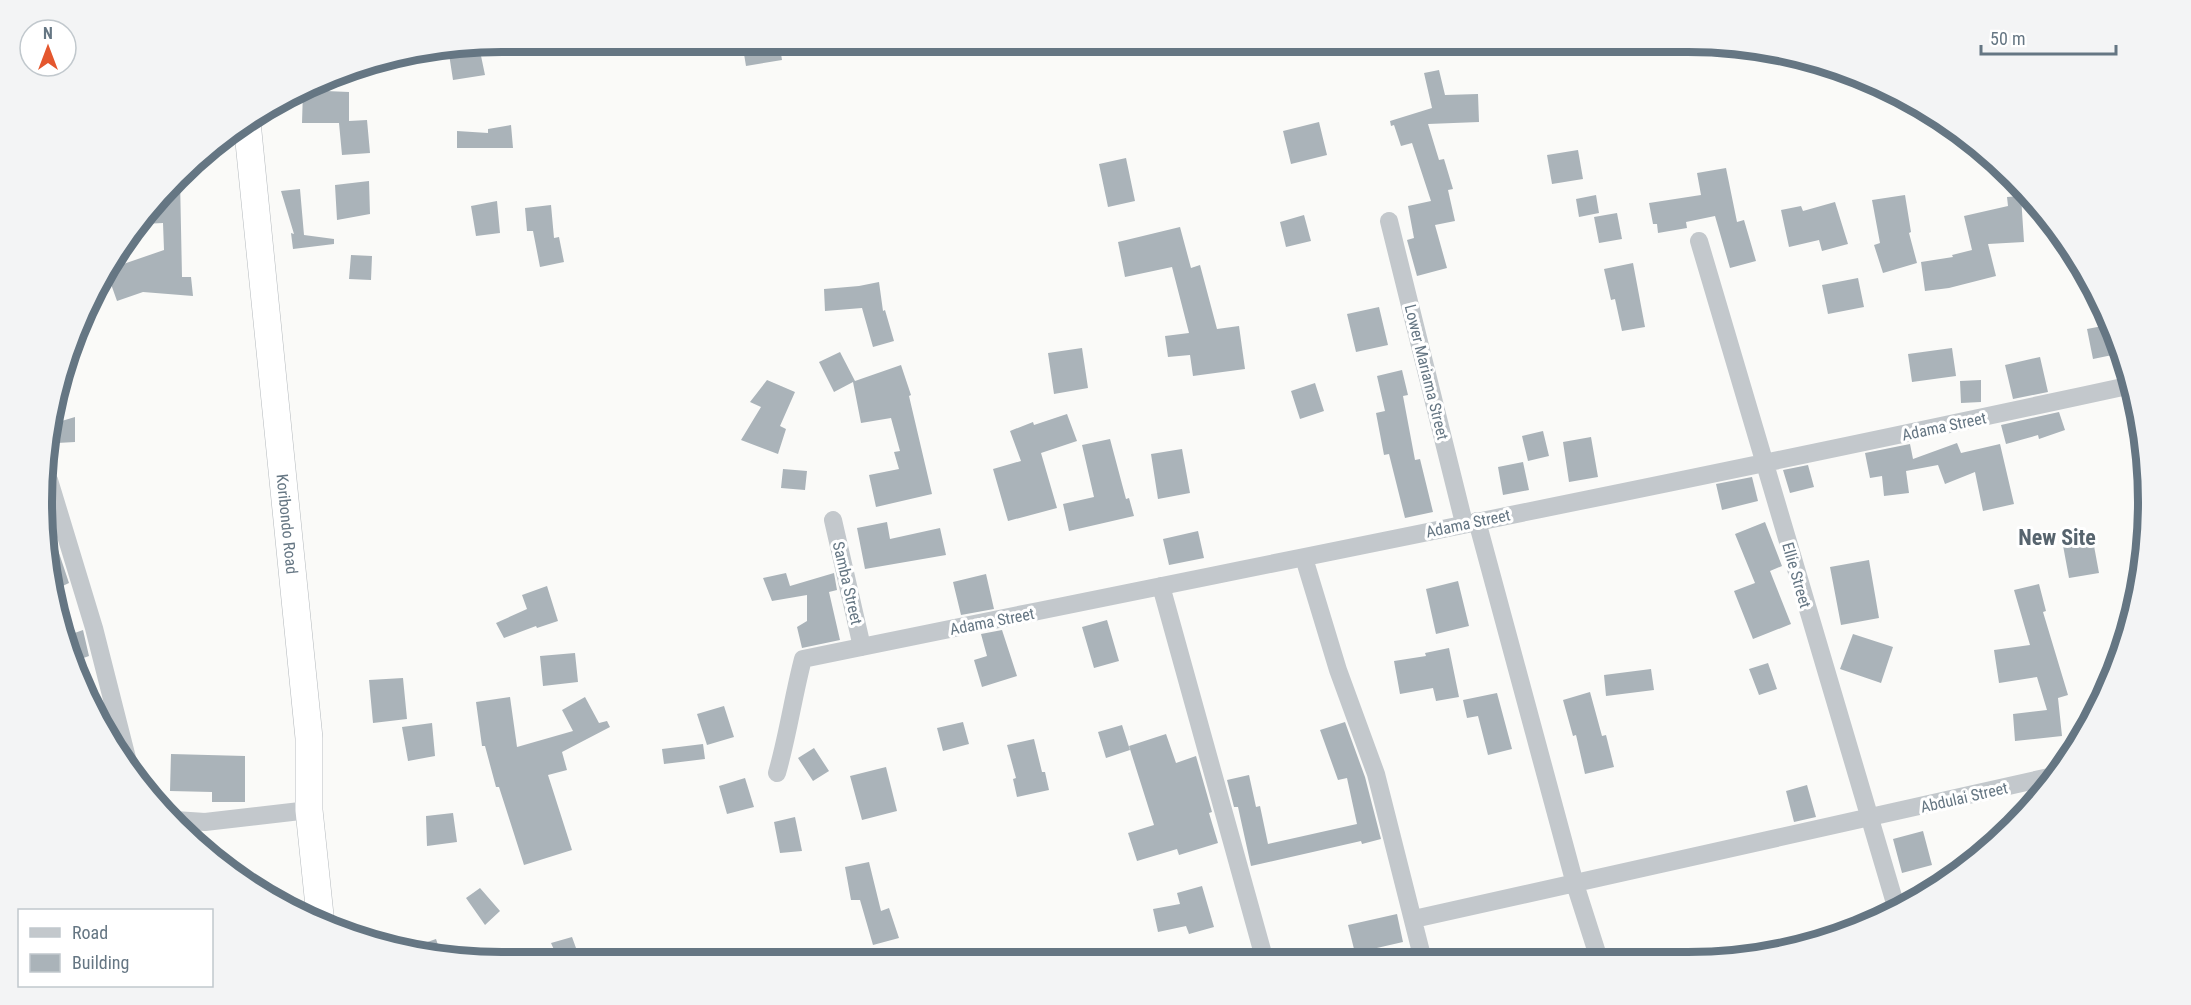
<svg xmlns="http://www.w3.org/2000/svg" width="2191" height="1005" font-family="'Roboto Condensed',sans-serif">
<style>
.building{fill:#aab3b9}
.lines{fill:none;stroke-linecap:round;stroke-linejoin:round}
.highway-casing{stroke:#b4b9bd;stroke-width:28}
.minor{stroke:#c3c8cc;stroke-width:18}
.highway{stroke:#fff;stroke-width:27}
.labels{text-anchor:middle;stroke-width:6;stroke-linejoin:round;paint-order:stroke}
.street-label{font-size:16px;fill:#657683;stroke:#fff}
.district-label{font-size:22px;font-weight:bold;fill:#57646e;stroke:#fff}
.rim{fill:none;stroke:#657683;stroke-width:8}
</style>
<rect width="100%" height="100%" fill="#fafaf8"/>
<path class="building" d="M742 42H779L782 60 746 66Z
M480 51 485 75 453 80 449 54Z
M1439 70 1445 95 1478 94 1479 122 1428 124 1439 160 1444 159 1453 189 1448 190 1455 221 1435 225 1447 268 1417 276 1407 240 1414 238 1408 206 1431 201 1412 143 1401 146 1394 125 1391 126 1390 121 1432 108 1424 73Z
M303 90 349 92V121L367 120 370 153 342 155 339 123H302Z
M1319 122 1327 155 1291 164 1283 131Z
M511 125 513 148H457V131L488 133V129Z
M1578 150 1583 179 1552 184 1547 155Z
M1126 158 1135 201 1108 207 1099 164Z
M1726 168 1737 222 1744 220 1756 261 1730 268 1715 216 1686 222 1687 228 1658 233 1657 224H1653L1649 203 1701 195 1697 173Z
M180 179 182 277H191L193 296 143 292 117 301 106 270 164 250 163 223 143 224Z
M369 181 370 214 337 220 335 185Z
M300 189 304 235 334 239V244L293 249 291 233 294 234 281 191Z
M1596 195 1599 213 1579 217 1576 199Z
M1905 195 1911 232 1909 233 1917 263 1883 273 1874 245 1880 243 1872 200Z
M2021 196 2024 242 1988 244 1996 276 1949 288 1925 291 1921 262 1953 257 1952 255 1972 250 1964 216 2008 206 2007 197Z
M497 201 500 233 476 236 471 206Z
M1835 202 1848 244 1822 251 1819 240 1789 247 1781 210 1801 206 1803 211Z
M551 205 554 238 559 237 564 262 540 267 533 231H527L525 208Z
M1617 213 1622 239 1599 243 1594 217Z
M1304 215 1311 241 1286 247 1280 222Z
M1180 227 1191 268 1200 265 1217 329 1239 326 1245 369 1193 376 1190 355 1168 357 1165 336 1189 333 1172 267 1125 277 1118 242Z
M351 255 372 256 371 280 349 279Z
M1633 263 1645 327 1622 331 1615 299 1611 300 1604 269Z
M1858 278 1864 307 1828 314 1822 285Z
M879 282 883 311 885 310 894 341 873 347 862 308 825 311 824 289 859 286Z
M1379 307 1388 345 1356 352 1347 314Z
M2113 324 2122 353 2093 359 2087 329Z
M1082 348 1088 388 1054 394 1048 353Z
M1952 348 1956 376 1912 382 1908 354Z
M840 352 855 381 901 365 911 395 909 396 932 494 876 507 869 475 899 469 894 452 900 451 891 418 861 423 853 382 834 392 819 362Z
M2040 357 2048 392 2013 399 2005 365Z
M1402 370 1408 395 1403 396 1415 460 1420 459 1433 512 1405 518 1389 454 1384 455 1376 413 1385 411 1377 376Z
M767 380 795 392 780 426 786 429 778 454 741 440 761 407 750 402Z
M1981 380V402L1961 403 1960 381Z
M1315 383 1324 411 1300 419 1291 391Z
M2059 412 2065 430 2039 439 2038 435 2006 444 2001 425Z
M1067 414 1077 441 1041 453 1057 508 1008 521 993 469 1021 461 1010 431 1033 422 1034 425Z
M75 417V442L57 443 55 423Z
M1543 431 1549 456 1528 461 1522 436Z
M1591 437 1598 477 1569 482 1563 442Z
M1110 439 1126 499 1129 498 1134 516 1069 531 1063 504 1094 497 1082 445Z
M1957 443 1961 453 2000 444 2014 504 1983 511 1975 472 1945 484 1938 465 1906 471 1909 493 1884 496 1882 476 1870 478 1865 453 1910 444 1913 459Z
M1182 449 1190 493 1158 499 1151 454Z
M1523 462 1529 490 1503 495 1498 467Z
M1808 465 1814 487 1790 493 1783 470Z
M783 469 807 471 805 490 781 488Z
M1752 477 1758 501 1722 510 1716 484Z
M887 522 890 539 940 528 946 555 865 569 857 528Z
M1765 522 1782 566 1770 571 1791 624 1753 639 1734 591 1755 583 1735 534Z
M1198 531 1204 558 1169 565 1163 539Z
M2092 535 2099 573 2069 578 2062 540Z
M57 547 69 583 52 591 46 563V553Z
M1869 560 1879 618 1841 625 1830 567Z
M786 573 790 586 834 573 837 590 829 592 840 640 802 648 797 627 807 621V595L772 601 763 578Z
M986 574 994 609 961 615 953 582Z
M1458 581 1469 626 1436 634 1426 589Z
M2039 584 2046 611 2043 612 2068 695 2058 698 2062 736 2015 741 2013 714 2047 710 2037 677 1999 683 1994 650 2030 645 2014 590Z
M547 586 558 621 537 628 536 626 504 638 496 623 527 609 522 595Z
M1107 620 1119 661 1094 668 1082 627Z
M83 630 89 656 75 661 69 635Z
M1002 630 1017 676 982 687 974 660 987 656 981 634Z
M1853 634 1893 647 1881 683 1840 669Z
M1449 648 1459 697 1436 701 1433 688 1400 694 1394 661 1426 656 1425 653Z
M575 653 578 682 543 686 540 656Z
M1768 663 1777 689 1759 695 1749 669Z
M1651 669 1654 690 1606 696 1604 675Z
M403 678 407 719 373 723 369 680Z
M1590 692 1602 736 1606 735 1614 767 1585 774 1576 735 1573 736 1563 700Z
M1497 693 1512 749 1488 755 1478 716 1467 718 1463 700Z
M510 697 517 747 573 731 562 710 585 697 599 723 607 721 610 727 562 752 567 770 548 775 572 850 524 865 499 787H496L485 746H482L476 702Z
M724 706 734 737 707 745 697 714Z
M963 722 969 744 943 751 937 728Z
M1345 722 1365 777 1381 839 1362 844 1361 841 1251 866 1238 807H1234L1227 780 1249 775 1256 807 1260 806 1268 844 1357 824 1347 778 1338 780 1320 730Z
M432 723 435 756 408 761 402 727Z
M1122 725 1130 750 1106 758 1098 732Z
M1166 734 1176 763 1196 756 1212 812 1209 813 1218 843 1179 855 1177 849 1137 861 1128 833 1154 825 1129 746Z
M1034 739 1042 772H1045L1049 790 1017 797 1013 779 1016 778 1007 745Z
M703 744 705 759 664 764 662 749Z
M814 748 829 771 813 781 798 758Z
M171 754 245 756V802H212V792L170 791Z
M886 767 897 811 862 820 850 776Z
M745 778 754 807 727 814 719 786Z
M1807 785 1816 817 1794 822 1786 791Z
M453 813 457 842 427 846 426 816Z
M795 817 802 851 780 853 774 822Z
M1923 831 1932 865 1902 873 1893 839Z
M869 862 881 911 889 908 899 938 873 945 860 900H851L845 867Z
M1202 886 1214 927 1189 934 1186 926 1158 932 1153 909 1180 904 1177 893Z
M480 888 500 911 485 925 466 898Z
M1397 914 1403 942 1355 953 1348 925Z
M572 937 580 959 571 963H560L551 943Z
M436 939 442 957 413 954 401 951Z"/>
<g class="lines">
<g class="highway-casing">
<g id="highway">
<path id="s1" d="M247 122 309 738V810L321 925"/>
</g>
</g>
<path class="minor" d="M1389 221 1464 523
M1699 241 1897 910
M49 480 94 628 128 762
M833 520 862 647
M1477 521 1575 884 1599 959
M1304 558 1338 670 1376 774 1423 960
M1161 586 1265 961
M777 773C788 735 793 697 803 659 1246 568 1690 481 2132 385
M175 820 205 822 309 810
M1414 919 2058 775"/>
<use href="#highway" class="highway"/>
</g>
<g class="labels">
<g class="street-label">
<text transform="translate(1427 372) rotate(76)" y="6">Lower Mariama Street</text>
<text transform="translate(1944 426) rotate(-12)" y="6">Adama Street</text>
<text dy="6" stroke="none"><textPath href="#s1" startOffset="404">Koribondo Road</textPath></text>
<text transform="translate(1468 523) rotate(-12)" y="6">Adama Street</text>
<text transform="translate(1797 575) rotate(74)" y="6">Ellie Street</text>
<text transform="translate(848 583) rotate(77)" y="6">Samba Street</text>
<text transform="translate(992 621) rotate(-11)" y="6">Adama Street</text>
<text transform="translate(1964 797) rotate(-13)" y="6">Abdulai Street</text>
</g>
<g class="district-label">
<text x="2057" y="545">New Site</text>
</g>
</g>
<path d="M0 0H2191V1005H0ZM502 52H1688A450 450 0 0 1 2138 502V502A450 450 0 0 1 1688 952H502A450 450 0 0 1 52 502V502A450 450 0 0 1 502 52Z" fill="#f3f4f5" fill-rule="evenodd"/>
<path class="rim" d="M502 52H1688A450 450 0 0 1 2138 502V502A450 450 0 0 1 1688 952H502A450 450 0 0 1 52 502V502A450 450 0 0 1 502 52Z"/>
<rect x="18" y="909" width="195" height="78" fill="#ffffff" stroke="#c1c8cd" stroke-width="1.5"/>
<rect x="30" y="928" width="30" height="9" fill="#c3c8cc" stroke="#c1c8cd" stroke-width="1.5"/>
<text x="72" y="939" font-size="18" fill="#657683">Road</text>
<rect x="30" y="954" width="30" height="18" fill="#aab3b9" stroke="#c1c8cd" stroke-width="1.5"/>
<text x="72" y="969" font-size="18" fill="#657683">Building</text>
<g transform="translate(48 48)"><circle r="28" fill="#ffffff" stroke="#c1c8cd" stroke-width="1.5"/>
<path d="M0-4.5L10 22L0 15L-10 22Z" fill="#e4572e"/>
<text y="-9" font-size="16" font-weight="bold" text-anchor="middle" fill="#657683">N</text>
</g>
<path d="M1981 45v9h135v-9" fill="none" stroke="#657683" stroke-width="3"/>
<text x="1990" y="45" font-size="18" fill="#657683" stroke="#ffffff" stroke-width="4.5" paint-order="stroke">50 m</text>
</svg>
